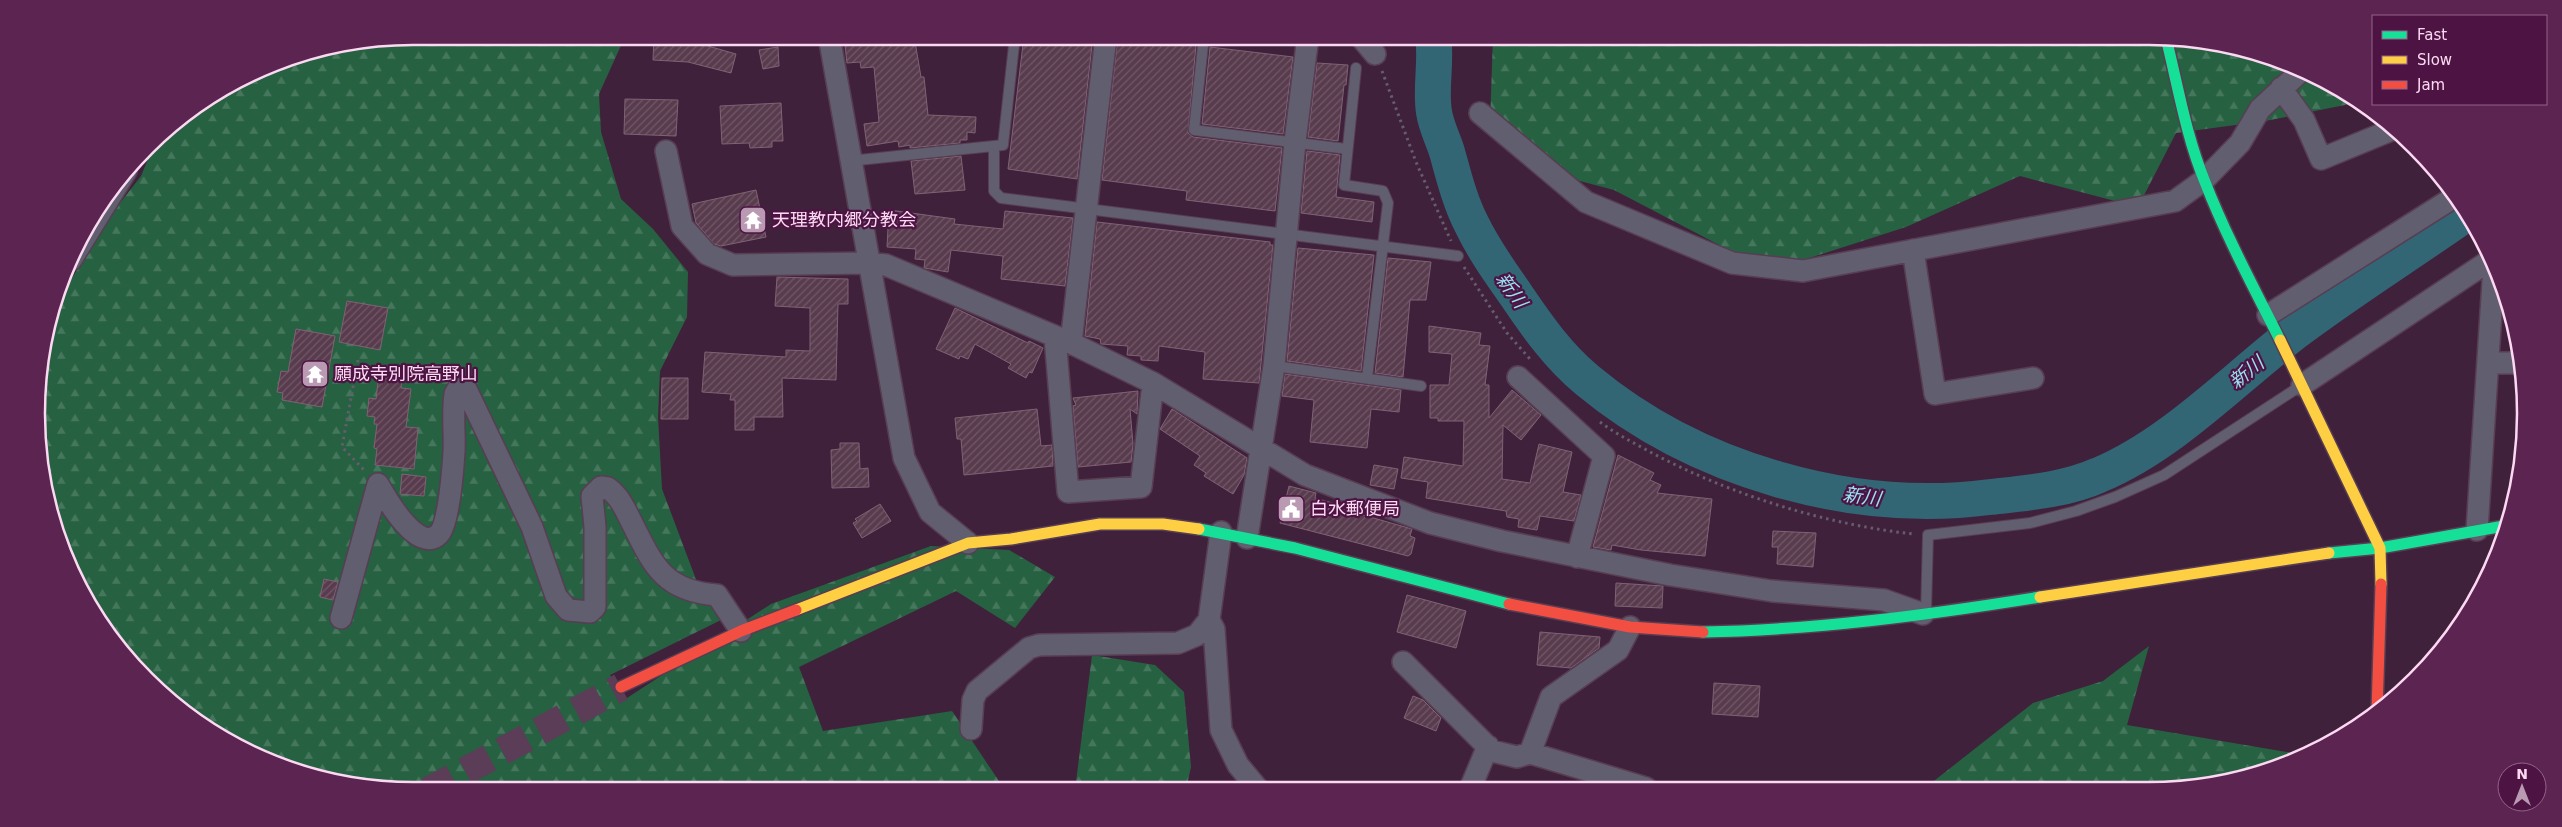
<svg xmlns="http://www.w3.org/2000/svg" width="2562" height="827" font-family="'DejaVu Sans','Noto Sans JP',sans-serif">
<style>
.forest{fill:url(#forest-firs)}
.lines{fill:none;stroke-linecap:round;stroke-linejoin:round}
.river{stroke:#326675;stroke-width:36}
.building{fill:url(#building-hatch);stroke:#806274}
.secondary-tunnel{stroke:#5c3d57;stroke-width:28;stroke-dasharray:28 14;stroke-linecap:butt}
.lane-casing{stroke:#583d53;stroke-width:12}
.street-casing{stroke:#583d53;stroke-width:24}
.fast-casing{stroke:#583d53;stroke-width:14}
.slow-casing{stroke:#583d53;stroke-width:14}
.jam-casing{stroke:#583d53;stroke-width:14}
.path{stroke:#655c6d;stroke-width:3;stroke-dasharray:2.5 4;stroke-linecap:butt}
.lane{stroke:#605e6f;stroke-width:10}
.street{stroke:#605e6f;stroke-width:21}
.fast{stroke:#16e098;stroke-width:11}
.slow{stroke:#ffcf43;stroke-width:11}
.jam{stroke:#f24e42;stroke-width:11}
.labels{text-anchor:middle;stroke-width:4.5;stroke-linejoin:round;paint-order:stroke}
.poi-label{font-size:18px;fill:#fcd9f3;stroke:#4d1443;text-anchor:start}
.water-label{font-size:19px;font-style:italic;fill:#98e2f4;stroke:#4d1443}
.rim{fill:none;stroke:#fcd9f3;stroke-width:2.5}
</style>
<defs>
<pattern id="forest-firs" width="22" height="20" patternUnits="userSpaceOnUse" patternTransform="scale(1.25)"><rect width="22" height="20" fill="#266141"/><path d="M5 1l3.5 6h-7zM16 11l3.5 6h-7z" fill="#46775d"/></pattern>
<pattern id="building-hatch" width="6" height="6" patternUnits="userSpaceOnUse" patternTransform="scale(1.25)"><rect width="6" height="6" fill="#583c4e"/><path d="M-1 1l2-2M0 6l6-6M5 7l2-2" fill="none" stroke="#715868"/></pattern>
</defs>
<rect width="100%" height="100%" fill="#40213b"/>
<path class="forest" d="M414 36H614L623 41 599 94 601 132 621 199 653 229 688 272 687 317 660 371 658 417 662 489 697 582 721 620 610 675 627 698 771 604 931 546 1009 550 1055 577 1015 628 956 591 799 667 823 731 952 711 1003 787 1076 782 1092 655 1155 665 1184 692 1191 767 1186 789 414 791 340 783 269 762 204 727 114 643 75 580 49 511 37 440 45 415 38 413 39 365 61 295 120 203 141 176 156 140 165 130 269 65 340 43Z
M1493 36H2149L2222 44 2293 65 2360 102 2265 121 2176 133 2138 207 2020 176 1906 227 1769 271 1614 190 1546 172 1490 125Z
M2149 646 2127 725 2305 755 2198 787 1925 788 2033 703 2103 681Z"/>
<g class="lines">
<path class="river" d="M1433 36C1437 62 1430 87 1434 112 1436 126 1443 139 1447 152 1454 177 1460 202 1472 225 1484 250 1500 272 1516 295 1537 326 1558 356 1587 380 1695 470 1851 515 1990 497 2026 493 2066 490 2099 475 2171 445 2234 379 2295 332 2351 290 2410 253 2467 213"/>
</g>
<path class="building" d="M654 36H701V44L736 54 731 73 688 62 653 60Z
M844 36H914L921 77H924L928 115 976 117 975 133 967 132V140H960V143L910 148V145L899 147 898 141 867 146 864 124 879 122 874 67 861 68 860 62 847 63Z
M1024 36H1093L1077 179 1008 169Z
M1118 36H1191L1190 44 1196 45 1188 133 1193 137 1282 148 1275 211 1186 200 1187 191 1102 180Z
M778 47 779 66 763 69 759 50Z
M1210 47 1293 57 1283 134 1202 124Z
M1317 63 1348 65 1346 85H1344L1338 141 1308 137Z
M625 99 678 100 676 136 624 134Z
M781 103 783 141H772V147L750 148 749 143 722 144 720 106Z
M1307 151 1340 155 1336 197 1374 202 1372 222 1301 213Z
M961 156 965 190 915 194 911 161Z
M756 190 766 237 721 246 714 244 696 223 692 204Z
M889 210 955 219 954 224 1003 229 1005 211 1073 218 1065 286 1001 279 1003 256 951 250 948 272 924 268 925 260 915 259 916 249 887 247Z
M1097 222 1270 242V245H1273L1259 383 1203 379 1205 352 1159 346 1158 361 1141 360V356L1127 355 1128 346 1101 344 1100 339 1085 336Z
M1298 248 1374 255 1361 371 1287 361Z
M1388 258 1431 262 1426 300H1410L1403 377 1375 373Z
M777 277 848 279V304H838L836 380 782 378 783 417H754V430H735V400H730L731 394 702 392 705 352 786 357V350L810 351V308L775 306Z
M347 301 388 308 380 350 339 342Z
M955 308 1028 343 1029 341 1043 348 1032 373 1029 372 1026 378 1008 368 1011 364 975 344 968 359 960 356 959 359 936 349Z
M1429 326 1481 333 1479 345 1490 346 1485 385H1489V418L1512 390 1541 415 1521 440 1503 425 1502 479 1530 483 1539 444 1572 452 1563 492 1581 495 1574 521 1540 516 1537 530 1518 527 1519 519 1507 517 1506 511 1426 498 1428 482 1401 478 1404 457 1463 466 1464 421H1438V418H1430V385H1449L1452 354 1429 352Z
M296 329 335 336 322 407 282 400 283 393 277 392 281 371 288 372Z
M380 365 403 368 401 388 411 389 406 427 418 428 414 469 375 465 377 449 374 448 377 424H374L375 417 367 416 369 398 376 399Z
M1285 374 1401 390 1399 412 1371 409 1367 448 1310 442 1314 400 1282 396Z
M662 378H688V419H661Z
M1138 391 1137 414 1130 409 1133 444 1131 462 1078 467 1073 406 1076 405 1073 398Z
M1037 409 1041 446 1052 445 1053 466 964 475 961 439H957L955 418Z
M1172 409 1247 458 1244 475 1233 494 1204 476 1206 473 1194 465 1200 456 1160 429Z
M840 443H859L860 469 868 468 869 487 832 488 831 450 840 449Z
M1618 455 1654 473 1650 480 1661 485 1657 493 1712 499 1705 556 1641 550 1612 545 1611 550 1593 547Z
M1374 465 1398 469 1394 489 1370 485Z
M402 474 426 477 424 496 400 494Z
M1289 486 1316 493 1315 498 1343 506 1342 509 1412 529 1410 536 1415 538 1411 554 1408 556 1280 523Z
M880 504 891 521 862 538 853 523 857 521 855 519Z
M1773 531 1816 533 1813 567 1777 564 1778 547H1772Z
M324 579 338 582 333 600 320 597Z
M1616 583 1663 586 1662 608 1615 606Z
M1407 595 1466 611 1456 648 1397 632Z
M1540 632 1600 637 1599 648 1571 668 1537 665Z
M1714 683 1760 686 1758 717 1712 714Z
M1413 696 1423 700 1441 718 1436 731 1404 718Z"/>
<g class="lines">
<path class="secondary-tunnel" d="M428 791 621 687"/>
<g class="lane-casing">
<path id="lane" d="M1204 36 1194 130 1347 149
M1356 68 1344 185 1383 191 1388 203 1367 378
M994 147V191L1001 198 1458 256
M849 161 1003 145 1015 36
M1274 366 1421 386
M1926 613 1928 535 2030 523 2076 511 2115 497 2164 475 2302 385"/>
</g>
<g class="street-casing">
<path id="street" d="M829 36 904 458 930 512 968 543
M1360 36 1375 54
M2281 88 2304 120 2321 159 2394 129
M1480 113 1586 202 1732 263 1803 271 2175 201 2204 180 2240 143 2260 109 2302 70
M666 151 682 226 707 254 733 265 868 263 886 265 1071 343 1153 383 1305 475 1430 523 1502 541 1670 575 1772 591 1884 600 1923 614
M1913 250 1935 394 2033 378
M71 260 126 171
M2268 315 2456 196
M1055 337 1068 492 1141 487 1153 383
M1071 343 1106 36
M2488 363H2521
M1518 377 1604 456 1577 557
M2302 385 2492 259
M2477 530 2493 281 2499 277
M1247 538 1274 366 1295 142 1308 36
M341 618 378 484C386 498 418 555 439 534 449 523 453 468 454 452 455 433 452 413 455 394L458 389H466L532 527 556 596 568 610 590 612 595 607V527L592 496 601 487 608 488C619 496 624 507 630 519 652 562 661 591 717 595L741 631
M1209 620 1214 629 1221 730 1238 765 1258 789
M1403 662 1492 751 1517 757 1530 753 1551 697 1618 650 1630 627
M971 729 973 700 977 691 1029 648 1039 645 1178 643 1197 635 1209 620 1221 532
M1530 753 1646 788
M1470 789 1488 746"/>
</g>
<g class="fast-casing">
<path id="fast" d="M2166 38C2178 86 2186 136 2205 182 2226 236 2254 288 2280 340
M1199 529 1295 548 1509 604
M2329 553 2380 548 2504 526
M1703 632C1816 630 1928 615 2040 597"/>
</g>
<g class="slow-casing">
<path id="slow" d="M2280 340 2380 548 2381 584
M2040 597 2329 553
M796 610 968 543 1011 539 1100 524H1163L1199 529"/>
</g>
<g class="jam-casing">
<path id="jam" d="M1509 604 1630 627 1703 632
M621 687 741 631 796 610
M2377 711 2381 584"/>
</g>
<path class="path" d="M1382 71 1416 162 1451 241
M1464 267 1507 333 1530 359
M358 360 342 447 365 471
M1600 422C1616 434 1634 443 1652 453 1732 495 1824 524 1913 534"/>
<use href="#lane" class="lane"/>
<use href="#street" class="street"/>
<use href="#fast" class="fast"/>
<use href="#slow" class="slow"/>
<use href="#jam" class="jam"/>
</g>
<defs>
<g id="temple-square" transform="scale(1.4375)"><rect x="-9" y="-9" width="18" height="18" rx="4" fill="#ba99b3" stroke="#4d1443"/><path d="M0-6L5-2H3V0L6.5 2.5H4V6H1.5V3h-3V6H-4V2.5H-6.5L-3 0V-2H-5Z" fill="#fff"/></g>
<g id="civic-square" transform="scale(1.4375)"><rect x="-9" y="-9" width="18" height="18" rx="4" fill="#ba99b3" stroke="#4d1443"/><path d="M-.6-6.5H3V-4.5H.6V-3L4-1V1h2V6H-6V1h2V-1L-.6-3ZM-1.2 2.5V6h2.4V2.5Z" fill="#fff"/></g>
</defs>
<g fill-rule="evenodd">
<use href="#temple-square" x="753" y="220"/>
<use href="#temple-square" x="315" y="374"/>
<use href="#civic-square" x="1291" y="509"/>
</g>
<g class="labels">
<g class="poi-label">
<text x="772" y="226">天理教内郷分教会</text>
<text x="334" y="380">願成寺別院高野山</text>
<text x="1310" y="515">白水郵便局</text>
</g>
<g class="water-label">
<text transform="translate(1512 290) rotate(55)" y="7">新川</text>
<text transform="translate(2246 372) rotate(-39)" y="7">新川</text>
<text transform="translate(1862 496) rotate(8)" y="7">新川</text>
</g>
</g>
<path d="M0 0H2562V827H0ZM413 45H2149A368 368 0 0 1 2517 413V414A368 368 0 0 1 2149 782H413A368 368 0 0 1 45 414V413A368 368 0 0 1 413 45Z" fill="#5b2451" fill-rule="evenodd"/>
<path class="rim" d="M413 45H2149A368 368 0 0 1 2517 413V414A368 368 0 0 1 2149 782H413A368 368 0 0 1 45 414V413A368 368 0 0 1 413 45Z"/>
<rect x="2372" y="15" width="175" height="90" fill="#4d1443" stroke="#936389"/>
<rect x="2382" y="31" width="25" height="8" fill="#16e098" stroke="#936389"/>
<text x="2417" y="40" font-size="15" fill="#fcd9f3">Fast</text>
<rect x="2382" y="56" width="25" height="8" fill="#ffcf43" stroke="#936389"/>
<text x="2417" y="65" font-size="15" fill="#fcd9f3">Slow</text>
<rect x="2382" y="81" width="25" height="8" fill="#f24e42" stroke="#936389"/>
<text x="2417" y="90" font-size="15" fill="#fcd9f3">Jam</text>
<g transform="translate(2522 787)"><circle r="24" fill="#4d1443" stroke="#936389"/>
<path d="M0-4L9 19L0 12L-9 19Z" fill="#ba99b3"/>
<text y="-8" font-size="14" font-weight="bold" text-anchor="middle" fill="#fcd9f3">N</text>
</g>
</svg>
